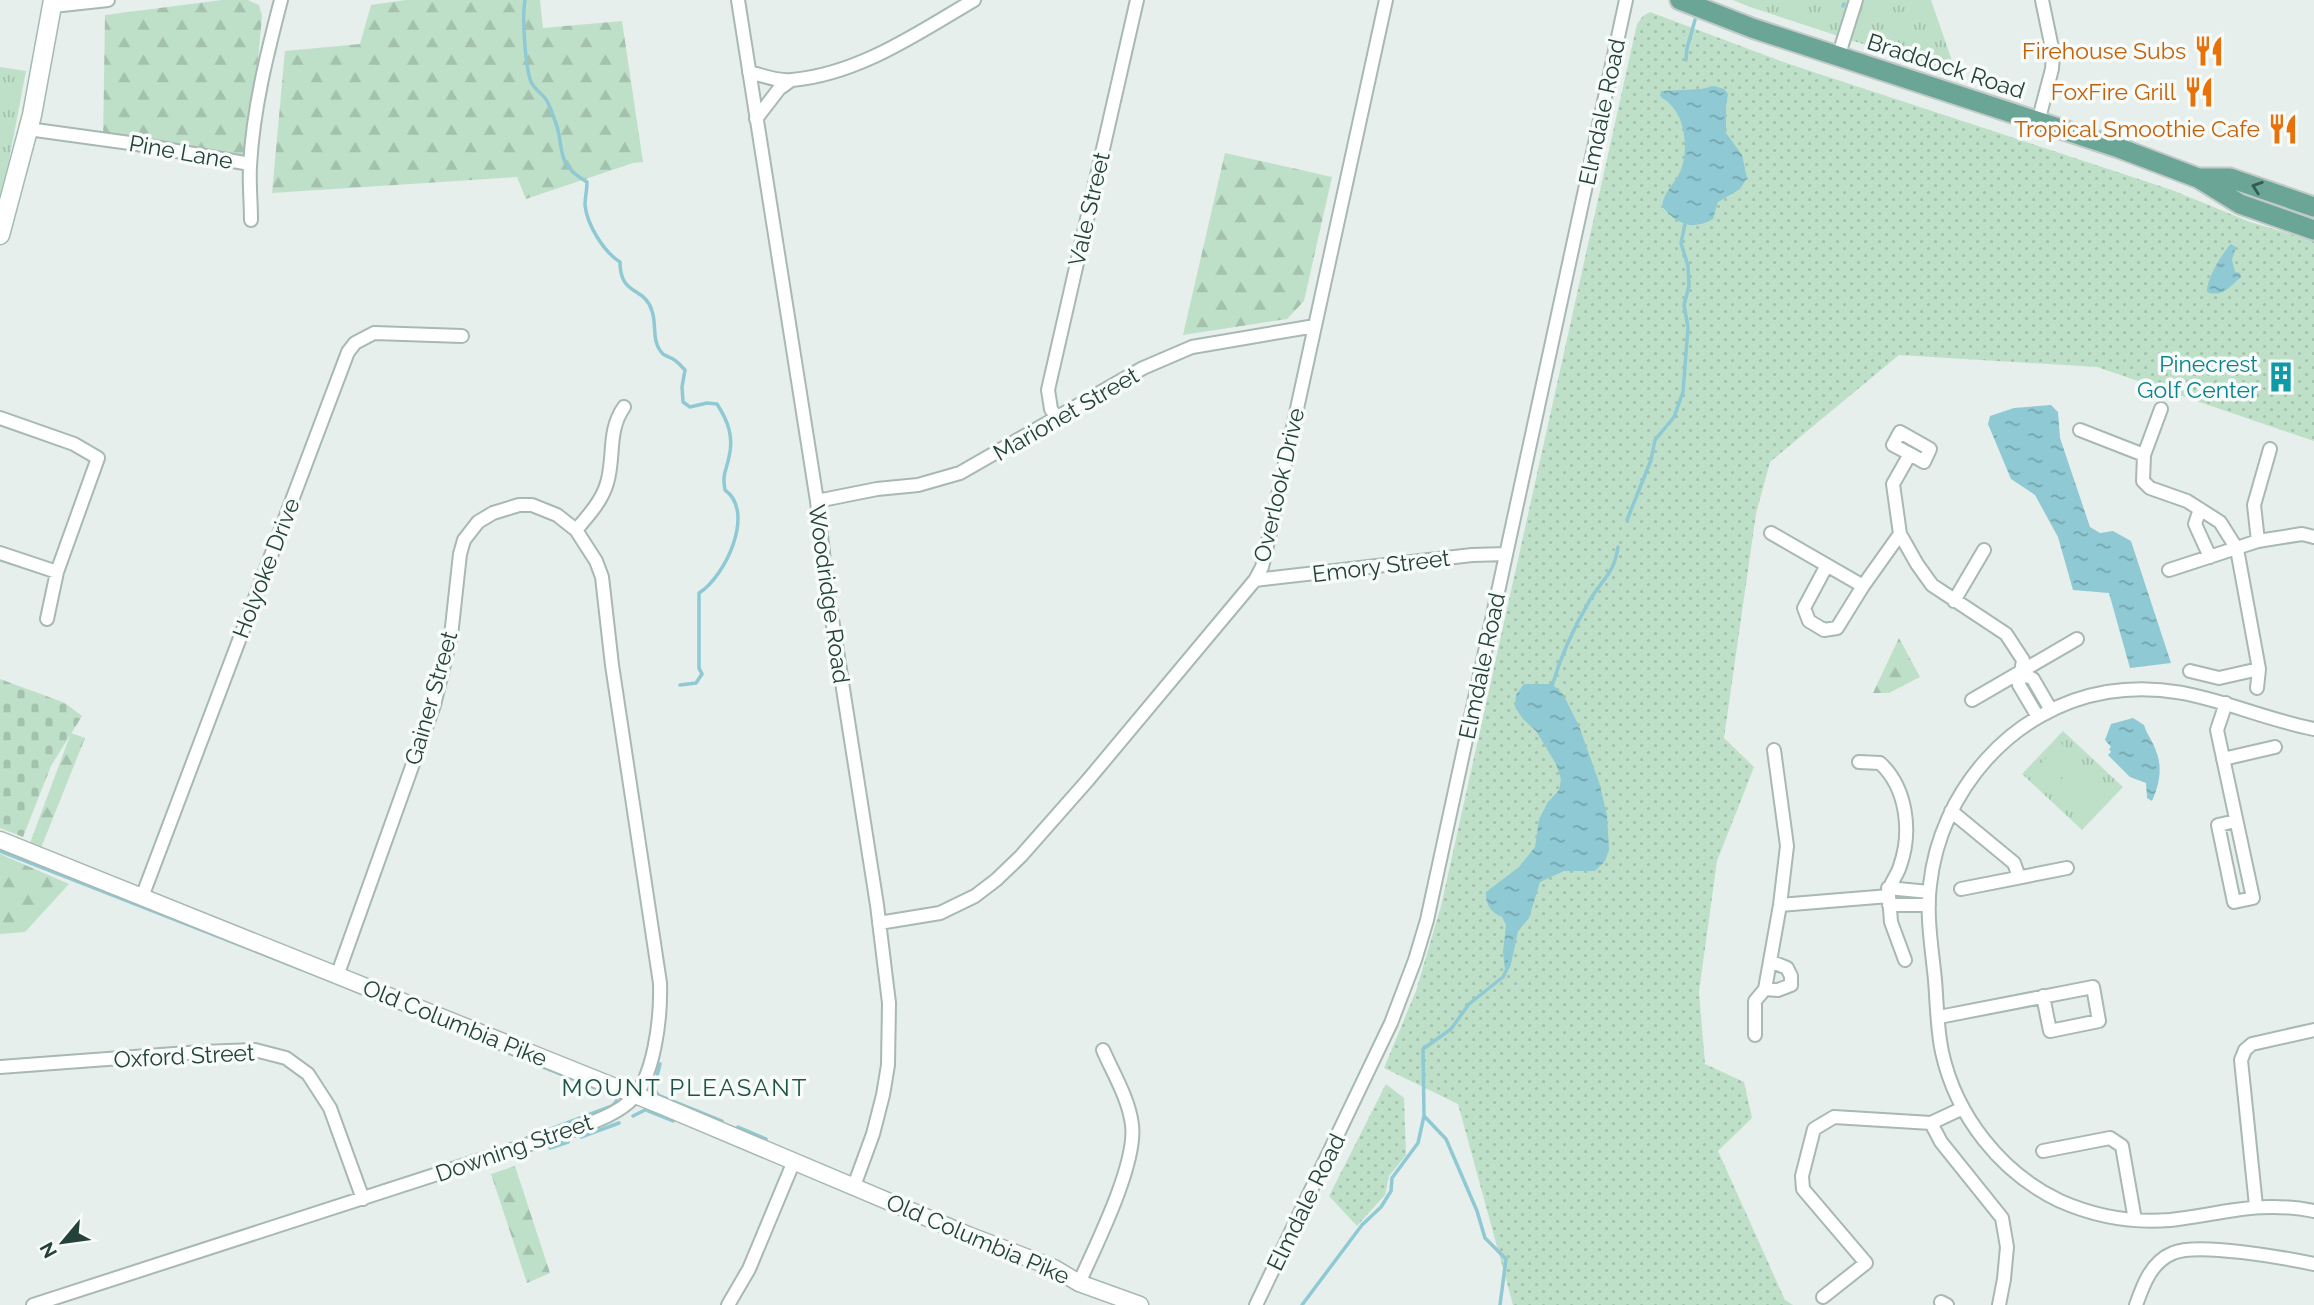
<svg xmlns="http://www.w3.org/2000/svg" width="2314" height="1305" font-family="Raleway,sans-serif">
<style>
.grass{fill:url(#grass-dots)}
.forest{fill:url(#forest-firs)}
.cemetery{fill:url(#cemetery-stones)}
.park{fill:url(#park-tufts)}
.garden{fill:#bfe0c8}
.water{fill:url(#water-ripples)}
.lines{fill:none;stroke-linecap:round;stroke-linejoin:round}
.stream{stroke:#8ec9d4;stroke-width:3.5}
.minor-casing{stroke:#a8b8b2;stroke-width:16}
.tertiary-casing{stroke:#a8b8b2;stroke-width:19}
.secondary-casing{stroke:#a4bbb3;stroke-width:21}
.primary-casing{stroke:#c2cac8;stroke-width:23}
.minor{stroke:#fff;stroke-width:12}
.tertiary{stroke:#fff;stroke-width:16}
.secondary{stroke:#fff;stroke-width:18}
.primary{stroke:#6aa596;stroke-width:19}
.oneway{stroke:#365b51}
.labels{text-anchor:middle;stroke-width:7;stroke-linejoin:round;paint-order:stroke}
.food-label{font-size:23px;fill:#c56008;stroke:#f7fbf9;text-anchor:end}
.street-label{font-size:23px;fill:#24423a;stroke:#f7fbf9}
.culture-label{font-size:23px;fill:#0d838f;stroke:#f7fbf9;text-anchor:end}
.neighbourhood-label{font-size:24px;letter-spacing:2px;fill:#1f5548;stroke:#f7fbf9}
</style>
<defs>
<pattern id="grass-dots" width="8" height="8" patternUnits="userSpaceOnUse" patternTransform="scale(1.75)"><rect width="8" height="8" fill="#bfe0c8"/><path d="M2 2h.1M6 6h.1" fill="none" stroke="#a4c1ad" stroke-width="1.8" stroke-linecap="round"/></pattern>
<pattern id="forest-firs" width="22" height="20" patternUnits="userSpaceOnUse" patternTransform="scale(1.75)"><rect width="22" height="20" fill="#bfe0c8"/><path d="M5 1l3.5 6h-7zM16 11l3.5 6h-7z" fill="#a4c1ad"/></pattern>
<pattern id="cemetery-stones" width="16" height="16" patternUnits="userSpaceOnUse" patternTransform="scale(1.75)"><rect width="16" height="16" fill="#bfe0c8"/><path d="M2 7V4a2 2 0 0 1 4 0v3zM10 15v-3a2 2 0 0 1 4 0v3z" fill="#a4c1ad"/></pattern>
<pattern id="park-tufts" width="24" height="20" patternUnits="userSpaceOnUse" patternTransform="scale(1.75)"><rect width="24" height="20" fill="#bfe0c8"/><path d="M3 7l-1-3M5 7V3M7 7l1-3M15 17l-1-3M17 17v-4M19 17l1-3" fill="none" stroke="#a4c1ad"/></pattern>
<pattern id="water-ripples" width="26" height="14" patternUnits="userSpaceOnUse" patternTransform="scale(1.75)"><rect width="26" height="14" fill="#8ec9d4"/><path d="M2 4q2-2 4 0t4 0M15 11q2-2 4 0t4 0" fill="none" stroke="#74a5ad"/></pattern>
</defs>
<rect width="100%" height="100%" fill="#e6efeb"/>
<path class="grass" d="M1650 12 1789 64 2172 190 2250 222 2314 241V441L2097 367 1899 355 1770 462 1756 514 1724 738 1754 767 1717 861 1699 992 1705 1064 1744 1082 1752 1118 1718 1151 1785 1300 1793 1305H1513L1458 1104 1384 1068 1416 991 1441 906 1637 24 1643 16Z
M1386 1084 1404 1098 1406 1155 1389 1176 1385 1195 1357 1226 1329 1196Z"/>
<path class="forest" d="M222 0H248L259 5 262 16 248 168 103 143 105 15Z
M406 0H540L543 28 622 21 643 162 633 163 526 199 517 177 272 193 285 51 360 44 371 5Z
M1225 153 1332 177 1304 301 1287 319 1183 335Z
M1899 638 1920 677 1889 693H1873Z
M71 733 85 738 41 848 30 843Z
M0 854 69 884 25 932 0 934Z
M515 1166 550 1273 527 1283 491 1174Z"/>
<path class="cemetery" d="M0 679 65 703 82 716 51 766 23 837 0 828Z"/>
<path class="park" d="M1733 0H1931L1957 75 1750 7Z
M0 67 26 71 9 160 0 195Z
M2063 731 2123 787 2082 830 2022 774Z"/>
<path class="garden" d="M2061 743 2075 756 2047 785 2033 772Z
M2079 760 2093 773 2065 802 2052 790Z
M2098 777 2111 790 2084 820 2070 807Z"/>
<path class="water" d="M1714 86 1724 89 1728 94 1726 106V133L1742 155 1747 178 1740 189 1718 202 1713 219C1693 231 1676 224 1662 206 1664 191 1675 184 1680 172 1689 152 1686 118 1669 103 1666 100 1663 99 1660 96L1661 91 1701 89Z
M2231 244 2236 247 2232 260 2235 272 2240 273 2241 277C2230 286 2223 298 2207 292 2206 280 2222 253 2231 244Z
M2051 405 2058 412 2060 438 2090 527 2100 533 2113 531 2131 541 2171 663 2130 668 2109 593 2073 590 2058 537 2035 495 2011 479 1988 424 1990 416 2014 408Z
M1524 684H1552L1563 694 1579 726 1599 782 1607 815 1609 850 1605 861 1595 871H1564L1540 882 1529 918 1515 935 1509 965 1505 969 1503 952 1506 925 1502 917C1490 912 1486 905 1486 892L1519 867 1535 847 1539 819 1548 802 1559 790 1561 779 1556 764 1536 731 1523 719 1515 707 1516 695Z
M2133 718 2144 725C2147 735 2153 741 2156 751 2163 768 2159 785 2152 801L2147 798 2146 783 2130 777 2108 755 2111 752 2109 749 2111 747 2105 740 2111 724Z"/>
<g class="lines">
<path class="stream" d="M525 0C522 17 525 66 531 82 535 90 540 92 545 98 549 103 552 112 554 118 567 149 552 162 587 182 587 190 585 198 585 205 587 225 604 252 620 262 620 297 645 286 652 311 657 325 651 342 663 354 664 355 671 358 673 359 678 362 681 366 685 370L682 387 683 402 690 407 707 403 717 404C728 421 734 437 729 457 726 472 722 474 725 490 756 512 725 577 699 593V668L702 674 696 683 680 685
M1843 6 1844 4
M1881 42 1884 43
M1686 60 1687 48 1695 20
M1627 520 1651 460 1655 440 1674 417 1683 392 1688 327 1684 305 1689 286 1688 266 1681 243 1686 220
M1552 686C1561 655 1574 627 1590 600 1603 578 1614 574 1618 547
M0 851 301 969
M353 990 617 1097 616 1102 612 1106 519 1141
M660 1064 654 1088 658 1095 722 1121
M648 1111 673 1121
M633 1116 645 1110
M1424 1116 1446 1139 1477 1211 1485 1238 1506 1259 1500 1305
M738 1127 766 1139
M581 1137 619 1123
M550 1148 568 1142
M1302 1305 1362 1225 1381 1207 1391 1191 1392 1178 1418 1143 1424 1116 1423 1049 1451 1029 1469 1004 1503 977 1509 965 1516 932"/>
<g class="minor-casing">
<path id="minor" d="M738 0 817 501 827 587 877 905 889 1003 888 1065 883 1095 873 1134 854 1186
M53 6 108 0
M1838 57 1856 0
M749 72C762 75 778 82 792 80 859 74 918 33 974 0
M756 119 779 89 790 81
M2038 122 2052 69 2053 53 2042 0
M28 129 137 144 250 164
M251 220C251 202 249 184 250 166 253 109 267 54 281 0
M1056 417 1051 409 1048 390 1137 0
M0 418 74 444 98 458 57 572 47 619
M2080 430 2144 455 2143 481 2150 488 2187 501 2220 522 2237 549 2259 669 2257 688
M1910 454 1893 445 1900 432 1930 449 1924 462 1910 454 1893 484 1900 534 1917 564 1932 585 2006 634 2023 660 2019 685 2038 717
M2144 455 2161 409
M817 501 877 489 918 485 960 473 1143 368 1192 347 1315 326
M2200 509 2195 524 2210 557
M576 530C588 516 602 501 607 483 615 457 607 431 624 407
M1771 533 1863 586
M2258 541 2254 505 2270 449
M0 553 57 572
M1827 565 1804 608 1809 621 1824 630 1837 628 1863 586 1900 534
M2169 570 2258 541 2302 534 2314 537
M1255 580 1472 555 1506 554
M1954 601 1984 550
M2190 671 2219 678 2259 669
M2021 673 2033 679 2051 710
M1972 700 2077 639
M2226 703 2217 730 2253 898 2234 902 2218 825 2236 821
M2314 729C2239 714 2187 679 2107 692 2012 708 1940 791 1930 885 1926 916 1932 949 1935 980 1937 1004 1937 1029 1942 1052 1956 1116 2001 1173 2060 1201 2094 1216 2133 1223 2170 1220 2223 1214 2259 1200 2314 1211
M2223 759 2275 747
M1951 811 2014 863 2019 877
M1888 888 1929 892
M1961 889 2067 868
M1889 896 1891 922 1905 960
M142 897 348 352 355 343 374 333 462 336
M1780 905 1889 896C1888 884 1897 877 1900 866 1912 832 1907 788 1880 763L1859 762
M1889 905H1929
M879 923 940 913 975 896 996 880 1021 856 1088 780 1255 580 1262 567 1271 528 1386 0
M1765 989 1778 990 1791 985V976L1787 968 1770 961
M1939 1017 2093 987 2099 1021 2050 1031 2043 996
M1755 1035V1001L1765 989 1780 905 1787 846 1774 750
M0 1067 201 1052 255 1050 286 1058 308 1074 330 1108 363 1199
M1931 1123 1941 1142 2002 1218 2007 1247 2004 1279 1999 1305
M2043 1151 2110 1138 2122 1146 2135 1220
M2256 1206 2241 1060 2245 1050 2252 1044 2314 1030
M1079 1283C1096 1245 1137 1164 1132 1125 1129 1099 1113 1073 1103 1050
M1823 1297 1866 1263 1803 1189 1802 1176 1814 1129 1834 1117 1931 1123 1963 1108
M1941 1302 1947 1305
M33 1305 570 1131C590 1123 613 1116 629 1102 655 1080 661 1016 660 983L612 665 602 577 596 561 576 530 557 515 532 505H519L493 513 478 522 464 540 460 554 451 636 434 705 337 976
M728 1305 749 1269 794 1161
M1256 1305 1391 1023 1415 960 1427 920 1626 0
M2136 1305C2143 1285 2151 1262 2173 1253 2198 1242 2285 1258 2314 1264"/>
</g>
<g class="tertiary-casing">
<path id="tertiary" d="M0 840 660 1105 968 1235 1054 1268 1079 1283 1140 1305"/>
</g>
<g class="secondary-casing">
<path id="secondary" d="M0 235 32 115 53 0"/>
</g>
<g class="primary-casing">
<path id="primary" d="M1680 0 1752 28 2119 148 2198 178 2240 204 2314 230
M2199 178H2230L2314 207"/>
</g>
<use href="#minor" class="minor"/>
<use href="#tertiary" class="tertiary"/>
<use href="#secondary" class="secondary"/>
<use href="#primary" class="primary"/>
</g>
<defs><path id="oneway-chevron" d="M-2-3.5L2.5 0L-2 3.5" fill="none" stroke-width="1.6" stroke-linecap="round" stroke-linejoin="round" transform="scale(1.75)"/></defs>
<use class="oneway" href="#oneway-chevron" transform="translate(2257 187) rotate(-161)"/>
<defs>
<g id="restaurant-bare" transform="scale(2.415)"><path d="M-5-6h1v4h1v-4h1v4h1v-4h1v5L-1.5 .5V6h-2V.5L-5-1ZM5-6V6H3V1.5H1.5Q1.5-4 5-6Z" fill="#e8710a" stroke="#f7fbf9" stroke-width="2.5" paint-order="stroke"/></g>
<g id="building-bare" transform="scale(2.415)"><path d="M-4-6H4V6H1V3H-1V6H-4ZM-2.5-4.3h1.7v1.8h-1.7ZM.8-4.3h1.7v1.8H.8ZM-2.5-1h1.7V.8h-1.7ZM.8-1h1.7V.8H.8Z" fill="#0f9aa8" stroke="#f7fbf9" stroke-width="2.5" paint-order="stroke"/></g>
</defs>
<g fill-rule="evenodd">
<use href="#restaurant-bare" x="2209" y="51"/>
<use href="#restaurant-bare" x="2199" y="92"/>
<use href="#restaurant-bare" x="2283" y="129"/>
<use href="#building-bare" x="2281" y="377"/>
</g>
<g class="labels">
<g class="food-label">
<text x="2186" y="59">Firehouse Subs</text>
<text x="2176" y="100">FoxFire Grill</text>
<text x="2260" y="137">Tropical Smoothie Cafe</text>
</g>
<g class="street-label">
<text transform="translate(1946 66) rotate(18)" y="8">Braddock Road</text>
<text transform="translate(1602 112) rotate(-78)" y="8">Elmdale Road</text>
<text transform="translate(181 152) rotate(10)" y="8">Pine Lane</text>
<text transform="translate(1089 209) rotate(-77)" y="8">Vale Street</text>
<text transform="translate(1066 414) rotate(-30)" y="8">Marionet Street</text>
<text transform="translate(1279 485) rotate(-77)" y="8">Overlook Drive</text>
<text transform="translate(1381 566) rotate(-7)" y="8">Emory Street</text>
<text transform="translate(266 568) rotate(-69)" y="8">Holyoke Drive</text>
<text transform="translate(829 594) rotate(82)" y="8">Woodridge Road</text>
<text transform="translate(1482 666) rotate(-78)" y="8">Elmdale Road</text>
<text transform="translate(431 698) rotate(-74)" y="8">Gainer Street</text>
<text transform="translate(455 1023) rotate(22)" y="8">Old Columbia Pike</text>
<text transform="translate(184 1056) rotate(-3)" y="8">Oxford Street</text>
<text transform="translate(514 1148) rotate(-19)" y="8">Downing Street</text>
<text transform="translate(1306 1202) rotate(-64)" y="8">Elmdale Road</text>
<text transform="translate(978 1239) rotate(23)" y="8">Old Columbia Pike</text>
</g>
<g class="culture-label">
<text x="2258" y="372">Pinecrest<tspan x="2258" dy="26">Golf Center</tspan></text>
</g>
<g class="neighbourhood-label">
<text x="685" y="1096">MOUNT PLEASANT</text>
</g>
</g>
<g transform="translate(63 1242) rotate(241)" stroke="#f7fbf9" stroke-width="5" paint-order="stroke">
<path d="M0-5L12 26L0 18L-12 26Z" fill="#24423a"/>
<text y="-10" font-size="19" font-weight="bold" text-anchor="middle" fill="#24423a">N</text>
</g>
</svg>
